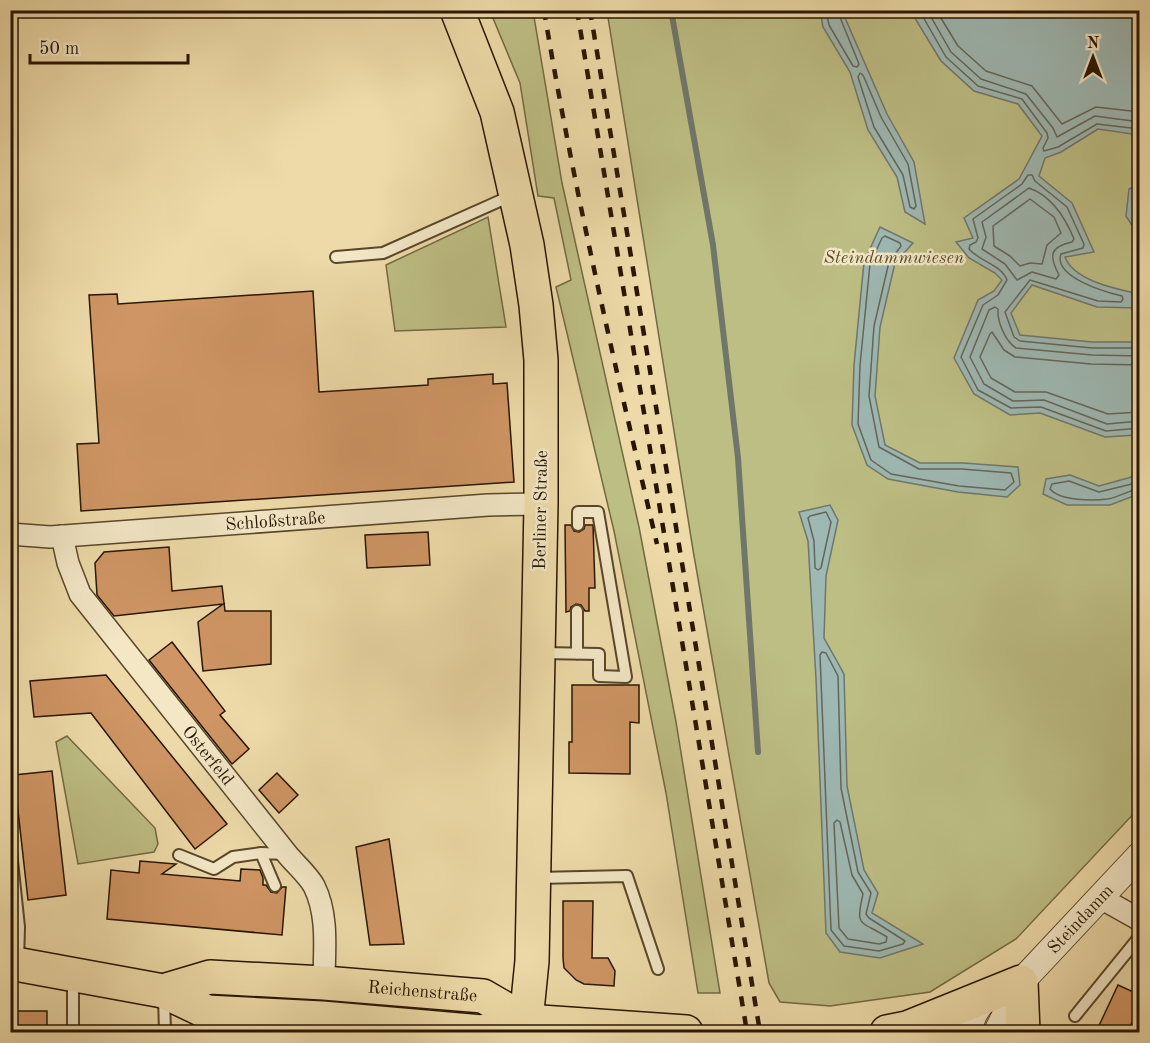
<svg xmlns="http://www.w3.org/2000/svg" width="1150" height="1043" font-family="'Old Standard TT',serif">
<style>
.green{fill:#bdbe84;stroke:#726a42;stroke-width:1.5}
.water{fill:#9eb8b3;stroke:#6f776b;stroke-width:1.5}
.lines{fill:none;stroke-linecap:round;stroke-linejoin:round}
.shore{stroke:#63665a;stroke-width:1.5}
.stream{stroke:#6f776b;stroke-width:6}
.building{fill:#cf9564;stroke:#281500;stroke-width:1.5}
.service-casing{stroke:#59462a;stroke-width:14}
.minor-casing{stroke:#59462a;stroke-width:24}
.tertiary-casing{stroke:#59462a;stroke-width:28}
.primary-casing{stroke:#281500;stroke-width:36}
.service{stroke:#f3e7c6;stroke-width:10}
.minor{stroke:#f3e7c6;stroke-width:21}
.tertiary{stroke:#f3e7c6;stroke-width:26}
.primary{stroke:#eddaa8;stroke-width:33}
.rail{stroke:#281500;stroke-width:4.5;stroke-dasharray:10 10;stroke-linecap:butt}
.labels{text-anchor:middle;stroke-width:5;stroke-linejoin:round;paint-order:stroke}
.park-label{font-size:18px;font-style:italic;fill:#554828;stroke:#f3e7c6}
.street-label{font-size:18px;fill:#281500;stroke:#f3e7c6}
</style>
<rect width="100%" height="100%" fill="#eddaa8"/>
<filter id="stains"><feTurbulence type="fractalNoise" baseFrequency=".00333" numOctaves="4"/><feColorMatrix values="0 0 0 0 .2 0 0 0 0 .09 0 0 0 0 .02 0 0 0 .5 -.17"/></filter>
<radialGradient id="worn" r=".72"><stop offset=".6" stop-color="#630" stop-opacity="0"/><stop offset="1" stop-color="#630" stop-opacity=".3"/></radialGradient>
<path class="green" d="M490 11H533L562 183 639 527 676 722 720 993H698L666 793 614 531 556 287 571 280 554 198 538 196 520 83Z
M607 11H1139V808L1016 939 930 992 830 1006 780 1002 769 983 693 550Z
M488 217 506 327 395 331 386 265Z
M67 736 155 828 158 844 154 852 78 864 56 742Z"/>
<path class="water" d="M820 11H842L887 114 914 162 925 224 905 212 897 177 868 130 850 72 823 27Z
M913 11H1139V135L1098 129 1061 152 1045 158 1039 176 1072 203 1094 252 1065 257C1074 281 1117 289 1139 294V308L1097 307 1032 285 1011 313 1020 335 1092 342H1139L1140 433 1137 435 1105 437 1040 413 1010 415 974 394 954 358 978 300 994 291 1002 280 995 273 969 258 956 242 973 238 964 218 1019 179 1042 136 1018 104 974 91 941 61 916 20Z
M1139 184V236L1126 216 1129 189Z
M880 227 913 243 895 263 880 327 875 396 885 445 920 463H963L1018 467 1020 485 1007 497 958 492 888 479 867 465 852 425 854 365 864 262Z
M1070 475 1099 486 1139 475V494L1110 505H1067L1043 494 1046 479Z
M830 505 838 520 826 576 824 638 844 674 847 786 864 870 878 893 872 913 923 944 880 958 840 952 826 933 816 679 808 541 799 512Z"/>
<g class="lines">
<path class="shore" d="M826 10 829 25 853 66 857 67 859 64 837 10
M919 10 946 57 978 86 1022 99 1047 133 1048 138 1043 148 1044 151 1058 147 1097 124 1140 129
M927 10 951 52 981 79 1026 94 1053 128 1057 137 1095 116 1140 122
M936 10 958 46 986 71 1032 86 1062 124 1096 107 1140 112
M860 73 863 75 881 117 908 164 916 206 914 209 910 207 903 175 874 127 858 77Z
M1029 188C1052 196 1065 217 1074 239L1072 242C1049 247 1049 256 1059 275L1056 279 1032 272 1017 280 1005 264 982 249 986 237 982 222Z
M1030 199 1054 217 1061 233 1047 245 1042 264 1030 263 1020 266 1010 256 994 246 993 226Z
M885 236 900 243 901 246 889 262 874 326 869 396 879 447 919 469H962L1011 473 1014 482 1005 490 959 486 891 474 871 460 858 424 860 365 870 264 882 238Z
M1140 348H1092L1020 341 1014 337 1005 312 1030 280 1098 301 1121 302 1123 299 1122 296C1105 292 1053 277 1061 254L1083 248 1084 244 1067 207 1035 181 1032 175H1028L1022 184 973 219 978 238 976 242 970 245 969 249C980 262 1001 264 1007 280L998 295 983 305 961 357 978 390 1011 408 1041 407 1106 431 1140 428
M1140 356 1092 355 1016 348C1005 341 997 321 998 309L995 307 989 310 970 357 984 384 1013 401 1044 400 1107 424 1140 421
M1140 365 1091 364 1015 357 1004 350 992 332 990 334 980 357 991 378 1015 392H1046L1108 414 1140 412
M1140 482 1099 492 1069 481 1052 484 1050 489C1060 501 1093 501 1108 499 1119 497 1129 490 1140 489
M826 512 831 522 821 568 818 570 815 568 814 541 808 518 810 516Z
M822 652 826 653 838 676 841 788 858 872 871 893 866 914 869 918 905 941 903 944 879 951 844 946 831 930 820 655Z
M837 820 840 822 852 875 863 894C855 928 860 920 887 937L886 942 879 944 848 939 839 928 834 823Z"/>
<path class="stream" d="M671 10 713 245 738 458 758 752"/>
</g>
<path class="building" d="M313 291 319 392 428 385V379L493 374V384L507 383 514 482 81 511 77 444 99 443 89 295 117 294 118 304Z
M565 525H571L574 531 579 532 584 529 585 525H593L595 588H589V611H585L581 605 576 604 571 607 570 611 566 612Z
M428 532 430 565 367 568 365 535Z
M169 547 172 591 222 586 225 611H271V664L203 671 198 622 223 604 114 616 97 595 95 563 104 552Z
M172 642 225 711 220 715 249 749 232 764 149 660Z
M106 675 227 824 195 849 91 713 34 717 30 681Z
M572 685H639V723L630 722V774L569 773V742H572Z
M52 771 66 895 28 900 14 775Z
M277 773 298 795 279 813 259 790Z
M389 839 404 944 370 945 356 847Z
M140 861 176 864 162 874 240 881 241 869 260 870 263 878V885H266L271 892 277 893 282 887H286L282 935 107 919 111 870 139 873Z
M563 901H593L592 958H608L615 971 614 986 584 984 576 980 564 968 563 958Z
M1118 985 1140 995V1007L1127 1032H1096Z
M10 1011H47V1032H10Z"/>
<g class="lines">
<g class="service-casing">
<path id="service" d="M336 257 383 253 513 195
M577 611V654
M541 653 599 654V676L626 677 598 512H578V525
M10 842 19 927 18 961
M179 855 214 869 233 857 261 853
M537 878 627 876 658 969
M275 886 261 853 285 854
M73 977V1032
M164 997 165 1032
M1075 1016 1140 936"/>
</g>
<g class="minor-casing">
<g id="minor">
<path id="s1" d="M10 534 50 537 488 505 541 504"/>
<path id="s2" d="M62 536 68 563 80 594 287 854C295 864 308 875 314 886 329 916 324 951 324 983"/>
<path d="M1099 897 1140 920"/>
</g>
</g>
<g class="tertiary-casing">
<g id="tertiary">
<path d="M969 1032C971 1017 978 1002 993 995"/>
<path id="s3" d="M997 1032 1021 982 1140 855"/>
</g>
</g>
<g class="primary-casing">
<g id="primary">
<path d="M457 10 497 112 527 245 536 305 541 360V504L532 961 526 1021"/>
<path d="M10 963 163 991 207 1012 322 1018 482 1032 526 1021 686 1032"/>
<path id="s4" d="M163 991 210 977 324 983 483 996 526 1021"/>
<path d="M887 1032 907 1028 1021 982 1023 1032"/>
</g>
</g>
<use href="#service" class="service"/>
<use href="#minor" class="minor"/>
<use href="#tertiary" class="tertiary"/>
<use href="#primary" class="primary"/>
<path class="rail" d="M544 10C574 191 615 366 657 544
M577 10 747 1032
M590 10 760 1032"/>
</g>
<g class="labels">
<g class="park-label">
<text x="894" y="263">Steindammwiesen</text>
</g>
<g class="street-label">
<text transform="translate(540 510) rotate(-89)" y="6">Berliner Straße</text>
<text dy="6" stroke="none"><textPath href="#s1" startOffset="266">Schloßstraße</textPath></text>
<text dy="6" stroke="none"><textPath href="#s2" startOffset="267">Osterfeld</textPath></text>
<text dy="6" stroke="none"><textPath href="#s3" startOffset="142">Steindamm</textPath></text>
<text dy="6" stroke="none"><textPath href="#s4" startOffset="262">Reichenstraße</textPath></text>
</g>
</g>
<rect width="1150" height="1043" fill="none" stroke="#eddaa8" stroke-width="36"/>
<rect x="12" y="12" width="1126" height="1019" fill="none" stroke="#281500" stroke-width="3"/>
<rect x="18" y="18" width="1114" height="1007" fill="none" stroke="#281500" stroke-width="1.5"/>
<g transform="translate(1093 57)" stroke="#f3e7c6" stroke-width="4.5" paint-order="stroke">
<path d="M0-4.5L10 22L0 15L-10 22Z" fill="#281500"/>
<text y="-9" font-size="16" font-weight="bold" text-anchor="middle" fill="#281500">N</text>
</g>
<path d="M30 54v9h158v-9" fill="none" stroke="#281500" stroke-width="3"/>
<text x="39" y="54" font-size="18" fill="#281500" stroke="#f3e7c6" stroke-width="4.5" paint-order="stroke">50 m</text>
<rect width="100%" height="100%" filter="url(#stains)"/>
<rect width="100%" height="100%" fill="url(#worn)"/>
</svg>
